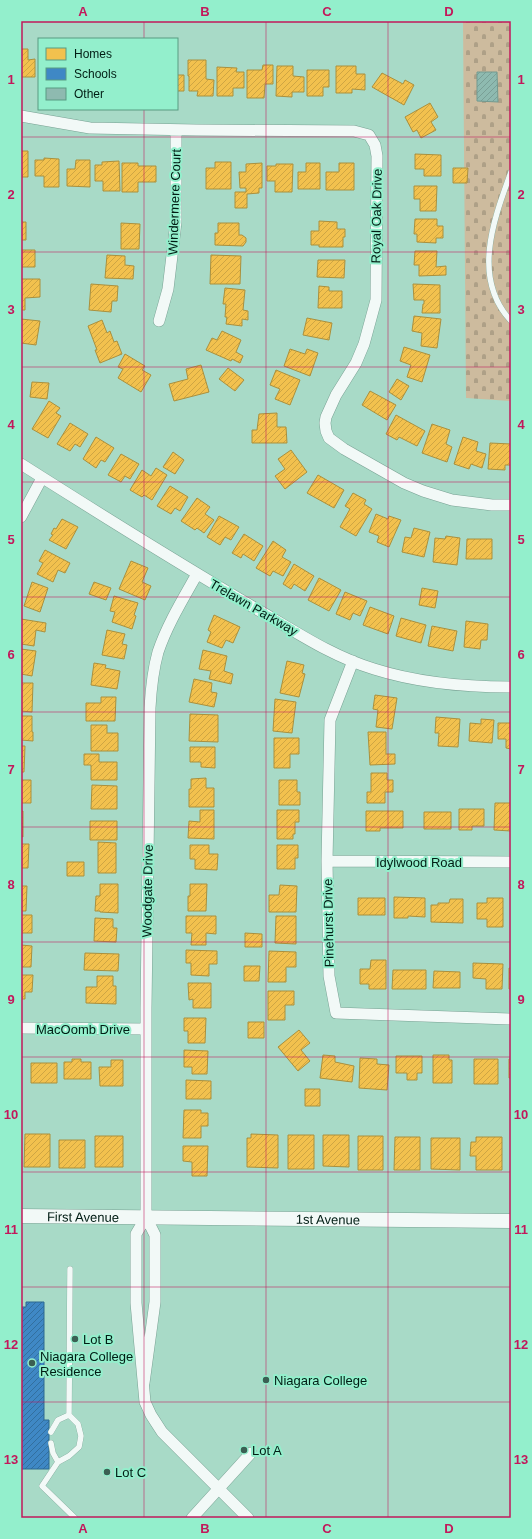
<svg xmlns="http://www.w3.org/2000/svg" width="532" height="1539" font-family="Helvetica,sans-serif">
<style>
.cemetery{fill:url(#cemetery-stones)}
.homes{fill:url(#homes-hatch);stroke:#aa903d}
.schools{fill:url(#schools-hatch);stroke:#2c6890}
.building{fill:url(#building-hatch);stroke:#72998f}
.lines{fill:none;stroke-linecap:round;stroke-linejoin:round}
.service-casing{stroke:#78a193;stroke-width:6}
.minor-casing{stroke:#78a193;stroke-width:12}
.tertiary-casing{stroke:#78a193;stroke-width:15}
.service{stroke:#f2f9f7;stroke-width:5.5}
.minor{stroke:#f2f9f7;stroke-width:11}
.tertiary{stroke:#f2f9f7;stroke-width:14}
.grid{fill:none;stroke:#c2185b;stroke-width:1;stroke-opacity:0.55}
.poi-dot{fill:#3b5f53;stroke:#93efcc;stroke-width:1.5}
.labels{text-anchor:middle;stroke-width:4;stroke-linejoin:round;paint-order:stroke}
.street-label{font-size:13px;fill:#011d14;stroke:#93efcc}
.poi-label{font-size:13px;fill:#011d14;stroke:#93efcc;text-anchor:start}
.neatline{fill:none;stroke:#c2185b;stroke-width:1.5}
.grid-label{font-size:13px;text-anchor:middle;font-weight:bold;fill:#c2185b}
</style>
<defs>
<pattern id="cemetery-stones" width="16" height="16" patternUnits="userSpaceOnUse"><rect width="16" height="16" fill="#cdbb9e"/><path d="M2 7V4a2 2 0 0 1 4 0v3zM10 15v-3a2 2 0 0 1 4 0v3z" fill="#aea087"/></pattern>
<pattern id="homes-hatch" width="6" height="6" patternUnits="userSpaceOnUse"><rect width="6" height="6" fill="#f2c14e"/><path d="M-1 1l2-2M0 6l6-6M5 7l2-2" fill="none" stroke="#cea543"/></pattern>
<pattern id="schools-hatch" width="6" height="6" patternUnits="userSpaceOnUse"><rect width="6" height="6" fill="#3f88c5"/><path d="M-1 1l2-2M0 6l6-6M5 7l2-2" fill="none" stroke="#326f9f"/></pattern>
<pattern id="building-hatch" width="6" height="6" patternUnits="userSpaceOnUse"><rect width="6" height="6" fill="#8ebab0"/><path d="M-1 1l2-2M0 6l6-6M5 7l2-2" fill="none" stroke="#799f96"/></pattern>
</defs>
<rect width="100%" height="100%" fill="#a8dac7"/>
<path class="cemetery" d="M463 21H511V401L466 398Z"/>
<path class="homes" d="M21 49H28V60L35 59V77H21Z
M188 60H206V79L214 80 213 96H197L198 91H189V76H188Z
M263 65H273V84H265L264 98H247V70H262Z
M277 66H293V76L304 77V92H292V97L276 96Z
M336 66H356V74H365V90L352 89V93H336Z
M217 67 237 68 236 72H244V88H233V96H217Z
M307 70H329V87H323V96H307Z
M382 73 403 84 405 80 414 85 404 105 372 87Z
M177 75H184V91H177Z
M430 103 438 117 431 122 436 130 421 138 417 130 413 132 405 117Z
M21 151H28V177H21Z
M415 154 441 155V176H424V169H415Z
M44 158 59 159V187H44V176H35V160H44Z
M76 160H90V187L67 186V169H75Z
M119 161 120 191H103V181H95V165H102V162Z
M215 162H231V189H206V168H215Z
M122 163H138V166H156V182H138V192H122Z
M262 163V188H259V193L247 194V208H235V192H246V188H240L239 172H246V164Z
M306 163H320V189H298V172H306Z
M339 163H354V190H326V172H339Z
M276 164H293L292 192H275V181H267V166H276Z
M453 168H468L467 183H453Z
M414 186H437L436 211H420V199H414Z
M415 219H437V226H443V238H436V243L417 242V234H414Z
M319 221 337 222V229H345V237H343V247H319V245H311V231H319Z
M21 222H26V240H21Z
M121 223 140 224 139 249H121Z
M218 223H239V235H242L246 238V242L243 246 215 245V233H218Z
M21 250H35V267H21Z
M415 251H437L436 267 446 266V275L419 276V265H414Z
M107 255 125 256V265L134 266 133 279 105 278Z
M211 255 241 256 240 284H210Z
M318 260H345L344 278 317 277Z
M21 279H40V297L25 298V310H21Z
M91 284 118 286 117 301H112L111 312 89 310Z
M413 284 440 285V313H422L423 304H424V300H414Z
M319 286 329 287V291H342V308H318Z
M225 288 245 290 243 310 248 311V320L242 319V326L226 324 227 317H225L226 304H223Z
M414 316 441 319 437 348 421 346 422 333 412 331Z
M307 318 332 323 329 340 303 335Z
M21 319 40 321 36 345 21 343Z
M102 320 107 333 110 331 114 342 117 341 122 354 100 363 95 350H97L88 326Z
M222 331 241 340 236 352 243 356 240 363 232 359 231 361 206 350 212 338 217 340Z
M404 347 430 355 422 382 407 377 411 365 400 361Z
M290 349 305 354 307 349 318 353 310 376 284 366Z
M125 354 145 366 142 370 151 375 141 392 118 378 123 369 118 367Z
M201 365 209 392 174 401 169 384 188 379 186 369Z
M228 368 244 380 235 391 219 379Z
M276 370 300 380 290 405 275 399 280 389 270 385Z
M397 379 409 386 401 400 389 392Z
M32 382 49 383 47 399 30 397Z
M370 391 396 405 387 420 362 405Z
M49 401 60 408 56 413 61 416 48 438 32 429Z
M277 413V427H286L287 443H252V430H257L259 414Z
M396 415 425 431 417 446 399 437 397 440 386 434Z
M70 423 88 434 80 447 75 444 70 451 57 444Z
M432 424 450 430 446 444 452 447 447 462 422 453Z
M96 437 114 448 105 462 101 460 96 468 83 459Z
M463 437 478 442 476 451 486 454 482 468 471 464 469 469 454 464Z
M490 443 511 444V465H505V470L488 469Z
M291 450 307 472 285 489 275 476 285 469 278 459Z
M173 452 184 460 175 474 163 467Z
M121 454 139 464 130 479 125 476 121 482 108 475Z
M156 468 167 475 152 500 144 495 142 497 130 490 142 470 151 476Z
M318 475 344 490 334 508 307 493Z
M170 486 188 497 180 511 175 508 171 514 157 506Z
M353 493 366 500 364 504 372 509 356 536 340 527 350 509 345 506Z
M197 498 210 507 205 514 214 520 204 533 197 528 195 530 181 521Z
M376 514 388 519 389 516 401 520 389 547 377 542 379 536 369 532Z
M219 516 239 527 231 540 225 537 220 545 207 537Z
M62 519 78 527 66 549 49 540 53 535 51 534 54 528 56 529Z
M414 528 430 532 424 557 402 552 405 537 411 538Z
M244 534 263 546 254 561 243 554 241 558 232 553Z
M446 536 460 538 457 565 433 562 435 538 445 539Z
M467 539H492V559H466Z
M273 541 286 550 282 557 291 562 283 576 273 571 270 576 256 568Z
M45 550 70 563 65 573 58 570 53 582 37 574 43 563 39 561Z
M131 561 148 568 142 582 151 586 145 600 119 589Z
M294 564 314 576 305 591 294 584 291 589 283 584Z
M319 578 341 590 329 611 308 600Z
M32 582 48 588 40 612 24 606Z
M94 582 111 588 106 600 89 594Z
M422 588 438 591 435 608 419 605Z
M345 592 367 601 360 616 353 613 350 620 336 614Z
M114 596 138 603 134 615 136 616 132 629 112 622 115 612 110 611Z
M370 607 394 616 388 634 363 625Z
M214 615 240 627 233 643 226 640 222 648 207 642 211 632 208 630Z
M401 618 426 625 421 643 396 636Z
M21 619 46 623 45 632 36 630 34 646 21 644Z
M466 621 488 624 487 640H481L480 649 464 647Z
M432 626 457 631 453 651 428 646Z
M107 630 125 634 122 644 127 645 124 659 102 655Z
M21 649 36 651 32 676 21 674Z
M203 650 227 656 224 671 233 674 231 684 209 679 211 671 199 669Z
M287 661 304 665 302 673 305 674 299 697 280 693Z
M94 663 106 665 105 668 120 671 117 689 91 685Z
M194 679 212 683 211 692 217 693 214 707 189 702Z
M21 683H33L32 712 21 711Z
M375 695 397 698 392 729 376 727 378 710 373 709Z
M101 697H116L115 721H86V703H101Z
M275 699 296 702 292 733 273 731Z
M190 714 218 715V742L189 741Z
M21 716H32V732H33V741L21 740Z
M436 717 460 719 458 747 438 746 439 733H435Z
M481 719 494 720 492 743 469 741 470 723 481 724Z
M498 723H511V749L506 748V739H498Z
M91 725H107V733H118V751H91Z
M368 732H386V754H395V764L370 765Z
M274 738H299V754H290V768H274Z
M21 746H25L24 772H21Z
M190 747H215V768L201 767V762H190Z
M84 754H99V762H117V780H91V765H84Z
M371 773H387V780H393V792H385V803H367V792H371Z
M206 778V788H214V807H189V789H191V779Z
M21 780H31V803H21Z
M279 780H297V792H300V805H279Z
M92 785 117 786V809H91Z
M495 803H511V831L494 830Z
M459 809H484V826H472V830H459Z
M200 810H214V839L188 838 189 821 200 822Z
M277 810H299V822H295V834H293V839H277Z
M21 811H23V837L21 836Z
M366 811H403V828H380V831H366Z
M424 812H451V829H424Z
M90 821H117V840H90Z
M98 842 116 843V873H98Z
M21 844H29L28 868H21Z
M190 845H209V854H218L217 870 195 869V859H190Z
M277 845H298V858H295V869H277Z
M67 862H84V876H67Z
M100 884H118V913L100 912V911H95L96 896H100Z
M190 884H207L206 911H188V896H190Z
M280 885 297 886 296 912H269V895H279Z
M21 886H27L26 911H21Z
M394 897 425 898V917L408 916V918H394Z
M358 898H385V915H358Z
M487 898H503V927H487V919H477V903H487Z
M450 899H463V923L431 922V905H438V903H449Z
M21 915H32V933H21Z
M186 916H216V934L206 933V945H191L192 933H186Z
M276 916H296V944L275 943Z
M95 918 113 919V928H117L116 942 94 941Z
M245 933 262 934V947H245Z
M21 945 32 946 31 967H21Z
M186 950 217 951V964H209V976L191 975V963H186Z
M269 951 296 952V967H286V982H268Z
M85 953 119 954 118 971 84 970Z
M371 960H386V989H369V984H360V969H370Z
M473 963 503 964 502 989H486V979L473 978Z
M244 966H260L259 981H244Z
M509 968H511V989H509Z
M393 970H426V989H392Z
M434 971 460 972V988H433Z
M21 975H33L32 992H25V999H21Z
M97 976H113V986H116V1004L86 1003V987H97Z
M188 983H211V1008H193V999L189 1000Z
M268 991H294V1005H285V1020H268Z
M184 1018H206L205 1043H188V1031H184Z
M248 1022H264V1038H248Z
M299 1030 310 1043 301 1050 310 1061 298 1071 278 1047Z
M184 1050 208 1051 207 1074H192V1067H184Z
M323 1055 335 1056V1062L354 1066 352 1082 320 1078Z
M433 1055H449V1060H452V1083H433Z
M396 1056H422V1073H417V1080H407V1073H396Z
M360 1058 377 1059V1064L389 1065 387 1090 359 1088Z
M72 1059H81V1062H91V1079H64V1062H72Z
M474 1059H498V1084H474Z
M509 1059H511V1078H509Z
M111 1060H123V1086H100L99 1067H111Z
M31 1063H57V1083H31Z
M186 1080 211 1081V1099H186Z
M305 1089H320V1106H305Z
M184 1110H201V1113H208V1126H201V1138H183Z
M25 1134H50V1167H24Z
M251 1134 278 1135V1168L247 1167V1138H251Z
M288 1135H314V1169H288Z
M323 1135H349V1167L323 1166Z
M95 1136H123V1167H95Z
M358 1136H383V1170H358Z
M395 1137H420V1170H394Z
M476 1137H502V1170H476V1156H470L471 1142H476Z
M431 1138H460V1170L431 1169Z
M59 1140H85V1168H59Z
M183 1146H208L207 1176H192V1162L183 1161Z"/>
<path class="schools" d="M26 1302H44V1420H49V1469H21V1307H26Z"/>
<path class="building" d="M477 72H497L498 102 477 101Z"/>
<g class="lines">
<g class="service-casing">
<path id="service" d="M511 172C494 219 471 278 511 321
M70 1269 69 1415 78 1424 81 1436 79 1447 69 1456 58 1462 42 1486 75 1518
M51 1432 58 1420 69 1415
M51 1443 53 1453 58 1462"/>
</g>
<g class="minor-casing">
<path id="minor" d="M21 116 90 128 196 130 354 131 369 135 375 145 377 156 376 300 364 344 356 363 336 395 326 417 325 423 326 431 329 438 344 449 404 483 423 491 452 500 492 505H511
M159 321 168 289 176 222V130
M21 464C98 513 175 561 253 607 292 629 330 656 374 669 418 683 465 687 511 687
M21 517 42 478
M353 661 330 720 327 861 329 976 336 1013 511 1019
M327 861 511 862
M21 1028 146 1029
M146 1217 136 1234V1303L145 1402 151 1415 162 1432 248 1518
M144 1383 155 1302V1235L146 1217V1008L150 708C151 689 153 670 158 652 167 625 183 599 197 574
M192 1518 251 1453"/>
</g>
<g class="tertiary-casing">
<g id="tertiary">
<path id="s1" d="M21 1216 511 1221"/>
</g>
</g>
<use href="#service" class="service"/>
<use href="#minor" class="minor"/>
<use href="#tertiary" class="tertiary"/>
</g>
<path class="grid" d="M144 21V39M266 21V1518M388 21V1518M144 109V1518M21 137H511M21 252H511M21 367H511M21 482H511M21 597H511M21 712H511M21 827H511M21 942H511M21 1057H511M21 1172H511M21 1287H511M21 1402H511"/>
<g class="poi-dot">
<circle cx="75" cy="1339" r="4"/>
<circle cx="32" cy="1363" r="4"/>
<circle cx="266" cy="1380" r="4"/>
<circle cx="244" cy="1450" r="4"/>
<circle cx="107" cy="1472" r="4"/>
</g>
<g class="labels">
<g class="street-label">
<text transform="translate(174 202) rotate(-88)" y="5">Windermere Court</text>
<text transform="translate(376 216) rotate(-89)" y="5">Royal Oak Drive</text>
<text transform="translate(254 607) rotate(30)" y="5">Trelawn Parkway</text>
<text x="419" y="867">Idylwood Road</text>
<text transform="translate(147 891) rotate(-89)" y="5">Woodgate Drive</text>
<text transform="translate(328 923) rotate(-91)" y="5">Pinehurst Drive</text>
<text x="83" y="1034">MacOomb Drive</text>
<text dy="5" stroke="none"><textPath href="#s1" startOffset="62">First Avenue</textPath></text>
<text dy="5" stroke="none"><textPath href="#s1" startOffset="307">1st Avenue</textPath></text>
</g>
<g class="poi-label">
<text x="83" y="1344">Lot B</text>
<text x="40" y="1361">Niagara College<tspan x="40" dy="15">Residence</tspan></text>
<text x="274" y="1385">Niagara College</text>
<text x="252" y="1455">Lot A</text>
<text x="115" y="1477">Lot C</text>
</g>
</g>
<rect width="532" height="1539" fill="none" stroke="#93efcc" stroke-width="44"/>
<rect x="38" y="38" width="140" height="72" fill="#93efcc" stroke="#599b82"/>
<rect x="46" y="48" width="20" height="12" fill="#f2c14e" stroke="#599b82"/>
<text x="74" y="58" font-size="12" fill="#011d14">Homes</text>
<rect x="46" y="68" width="20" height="12" fill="#3f88c5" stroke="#599b82"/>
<text x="74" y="78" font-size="12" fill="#011d14">Schools</text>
<rect x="46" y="88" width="20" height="12" fill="#8ebab0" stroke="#599b82"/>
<text x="74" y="98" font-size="12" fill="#011d14">Other</text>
<rect x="22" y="22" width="488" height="1495" class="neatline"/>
<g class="grid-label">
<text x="83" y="16">A</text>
<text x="205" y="16">B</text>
<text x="327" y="16">C</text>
<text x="449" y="16">D</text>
<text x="11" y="84">1</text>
<text x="521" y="84">1</text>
<text x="11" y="199">2</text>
<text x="521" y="199">2</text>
<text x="11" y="314">3</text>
<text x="521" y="314">3</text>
<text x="11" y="429">4</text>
<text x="521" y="429">4</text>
<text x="11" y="544">5</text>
<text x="521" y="544">5</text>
<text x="11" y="659">6</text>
<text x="521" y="659">6</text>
<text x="11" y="774">7</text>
<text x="521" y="774">7</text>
<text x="11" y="889">8</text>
<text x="521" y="889">8</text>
<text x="11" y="1004">9</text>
<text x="521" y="1004">9</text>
<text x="11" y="1119">10</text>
<text x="521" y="1119">10</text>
<text x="11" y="1234">11</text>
<text x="521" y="1234">11</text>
<text x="11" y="1349">12</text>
<text x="521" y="1349">12</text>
<text x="11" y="1464">13</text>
<text x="521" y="1464">13</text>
<text x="83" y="1533">A</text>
<text x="205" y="1533">B</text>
<text x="327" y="1533">C</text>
<text x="449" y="1533">D</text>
</g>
</svg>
